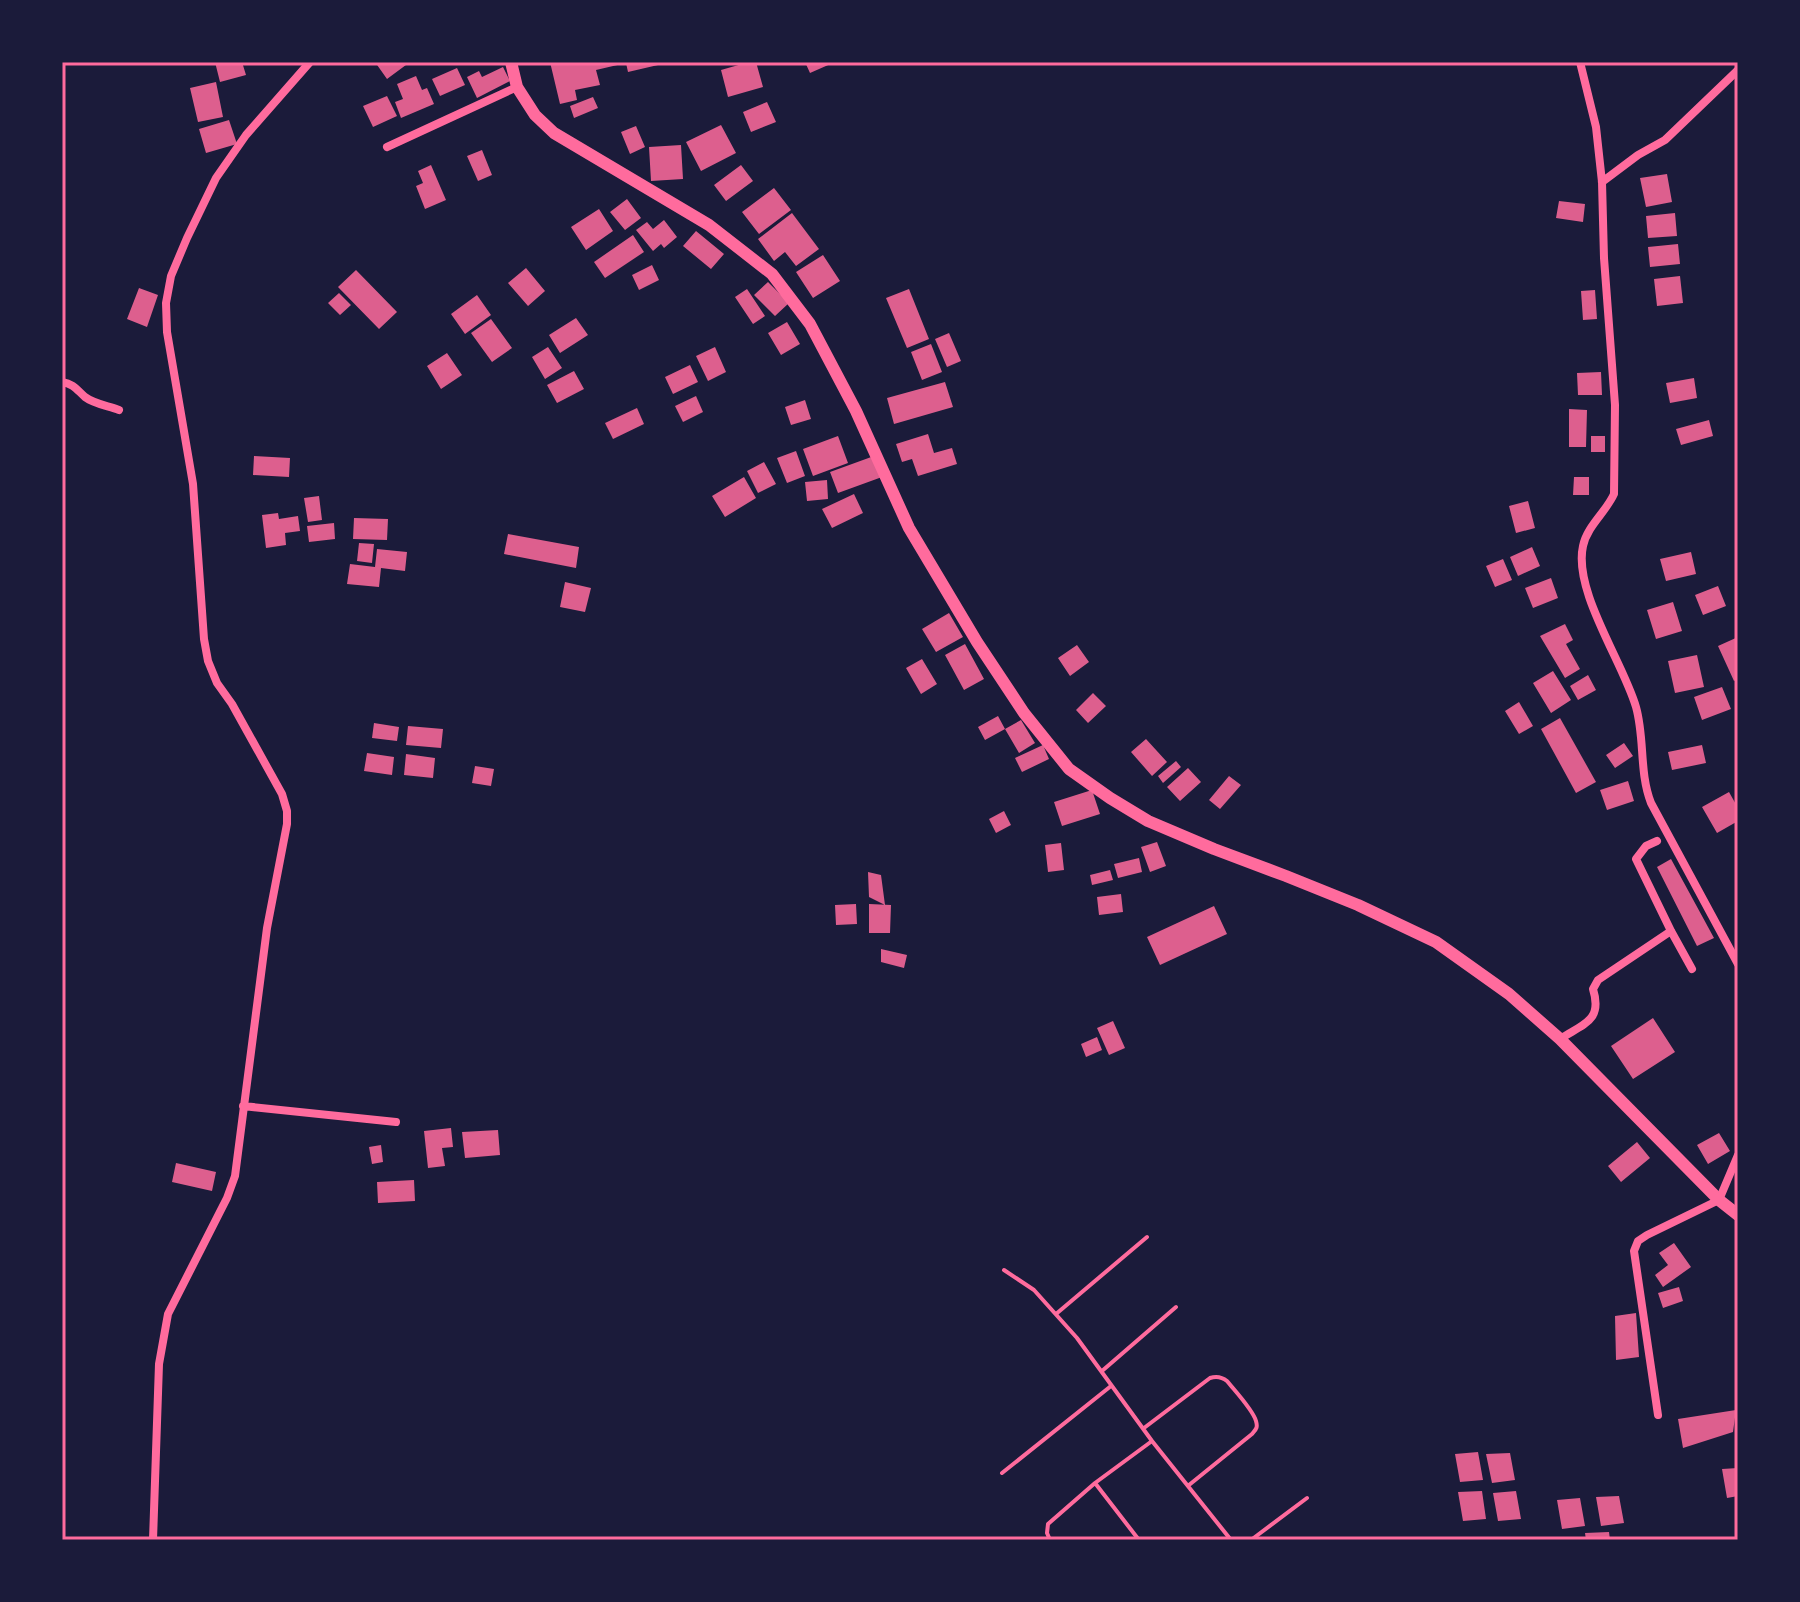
<svg xmlns="http://www.w3.org/2000/svg" width="1800" height="1602" font-family="'Playfair Display',serif">
<style>
.building{fill:#dd5f8e}
.lines{fill:none;stroke-linecap:round;stroke-linejoin:round}
.service{stroke:#ff6b9d;stroke-width:4}
.minor{stroke:#ff6b9d;stroke-width:8}
.secondary{stroke:#ff6b9d;stroke-width:12}
.neatline{fill:none;stroke:#ff6b9d;stroke-width:3}
</style>
<rect width="100%" height="100%" fill="#1b1b3a"/>
<path class="building" d="M215 62H242L246 75 220 82Z
M375 62H410L387 79Z
M550 62H657L658 65 628 72 626 63 596 70 600 85 575 90 577 100 560 104Z
M749 62H756L763 87 728 97 721 70Z
M805 62H835L810 73Z
M503 67 510 81 477 98 467 77 479 71 482 77Z
M457 68 465 85 440 96 432 79Z
M416 76 422 90 427 88 434 104 401 118 395 102 403 99 397 84Z
M216 82 223 117 198 122 190 88Z
M387 96 397 116 373 127 363 106Z
M593 97 598 108 574 118 570 106Z
M767 102 776 122 751 132 743 112Z
M229 120 237 144 206 153 199 129Z
M721 125 736 153 701 171 686 142Z
M636 126 645 147 630 154 621 132Z
M681 145 683 179 651 181 649 147Z
M482 150 492 175 478 181 467 156Z
M431 165 446 200 425 209 416 186 423 183 418 171Z
M741 165 753 181 726 201 714 185Z
M1667 174 1672 202 1646 207 1640 178Z
M774 188 791 210 759 234 742 212Z
M627 199 641 218 625 230 610 212Z
M1559 201 1585 204 1583 222 1556 218Z
M599 209 613 231 586 250 571 227Z
M792 213 819 249 796 266 785 252 774 261 758 239Z
M1675 213 1677 236 1648 238 1646 216Z
M664 220 677 237 664 248 661 244 653 251 636 230 647 222 653 229Z
M696 231 724 254 711 269 683 246Z
M633 235 644 252 605 278 594 262Z
M1678 244 1680 264 1650 267 1648 247Z
M823 255 840 281 813 298 796 272Z
M652 265 659 280 639 290 632 275Z
M526 268 545 291 528 306 508 283Z
M356 270 397 312 379 329 338 287Z
M1680 276 1683 303 1657 306 1654 279Z
M768 282 789 303 775 316 754 295Z
M139 288 158 295 147 327 127 319Z
M747 289 765 316 753 324 735 297Z
M909 289 929 339 907 348 886 298Z
M1595 290 1597 319 1583 320 1581 291Z
M339 293 351 305 340 315 328 303Z
M477 295 491 315 465 334 451 314Z
M576 318 588 335 560 353 549 335Z
M491 319 512 348 492 362 471 333Z
M787 322 800 344 781 355 768 333Z
M949 333 961 361 947 367 935 339Z
M931 344 942 372 922 380 911 352Z
M548 347 562 368 545 379 532 357Z
M715 347 726 372 708 381 696 356Z
M447 353 462 375 441 389 427 366Z
M690 365 698 382 673 394 665 377Z
M574 371 584 389 557 403 547 385Z
M1601 372 1602 395H1578L1577 373Z
M1694 378 1697 398 1670 403 1666 383Z
M945 382 953 407 894 424 887 398Z
M696 396 703 412 683 422 675 406Z
M805 400 811 419 791 425 785 407Z
M637 408 644 424 613 439 605 423Z
M1569 409 1587 410 1586 447H1569Z
M1709 420 1713 436 1681 445 1676 429Z
M928 434 934 453 952 448 957 464 918 476 912 459 902 462 896 444Z
M838 436 848 463 813 476 803 449Z
M1591 436H1605V452H1591Z
M796 451 805 476 787 483 777 458Z
M254 456 290 458 289 477 253 475Z
M874 456 882 477 838 493 830 472Z
M764 462 776 484 758 493 747 471Z
M744 477 756 498 725 517 712 496Z
M1574 477H1589V495H1573Z
M827 480 828 499 807 501 805 482Z
M854 494 863 513 832 528 822 509Z
M319 496 322 520 308 522 304 498Z
M1528 501 1535 528 1516 533 1509 506Z
M278 513 279 519 298 516 300 531 285 533 286 545 266 548 262 515Z
M354 518 388 519 387 540 353 539Z
M334 523 335 539 309 542 307 526Z
M508 534 579 547 576 568 504 554Z
M359 543 374 544 372 563 357 561Z
M1532 547 1540 566 1518 576 1510 557Z
M377 549 407 552 405 571 381 568 379 587 347 584 350 564 375 567Z
M1691 552 1696 574 1666 581 1660 559Z
M1503 559 1512 580 1495 587 1486 566Z
M1551 578 1558 598 1533 608 1525 588Z
M565 582 591 588 585 612 560 607Z
M1718 586 1726 606 1703 615 1695 595Z
M1673 602 1682 631 1656 639 1647 610Z
M949 613 963 637 936 652 922 629Z
M1565 624 1573 640 1566 644 1580 669 1565 678 1540 636Z
M1738 637V679L1734 681 1718 646Z
M965 644 984 679 964 690 945 655Z
M1077 645 1089 662 1070 676 1058 658Z
M1697 655 1704 687 1675 693 1668 661Z
M922 659 937 684 921 694 906 668Z
M1553 671 1571 700 1551 713 1533 683Z
M1588 675 1596 690 1578 700 1570 686Z
M1722 687 1731 709 1702 720 1694 697Z
M1093 693 1106 706 1088 723 1076 710Z
M1519 702 1533 726 1519 734 1505 711Z
M998 716 1005 729 985 740 978 727Z
M1560 718 1596 782 1576 793 1541 729Z
M1021 720 1035 743 1019 753 1005 729Z
M374 723 399 727 397 741 372 738Z
M408 726 443 729 441 748 406 745Z
M1146 739 1167 762 1152 776 1131 752Z
M1624 743 1633 756 1615 768 1606 755Z
M1043 745 1049 759 1022 772 1015 758Z
M1702 745 1706 763 1672 770 1668 752Z
M367 753 394 757 392 775 364 771Z
M406 754 435 758 433 778 404 775Z
M1176 761 1181 767 1163 783 1158 776Z
M475 766 494 769 491 786 472 783Z
M1188 768 1201 782 1180 801 1167 787Z
M1229 776 1241 785 1220 809 1209 800Z
M1628 781 1634 801 1607 810 1600 790Z
M1092 790 1100 814 1062 826 1054 802Z
M1729 792 1738 808V821L1717 833 1702 807Z
M1004 811 1011 825 996 833 989 819Z
M1157 842 1166 866 1150 872 1141 847Z
M1061 843 1064 870 1048 872 1045 845Z
M1139 858 1142 872 1118 878 1114 864Z
M1671 859 1714 938 1697 946 1657 867Z
M1110 870 1113 880 1092 885 1090 875Z
M868 872 881 875 885 905 869 897Z
M1121 894 1123 912 1099 915 1097 897Z
M856 904 857 924 836 925 835 905Z
M869 904 891 905 890 933H869Z
M1214 906 1227 934 1160 965 1147 937Z
M881 949 907 955 904 968 881 962Z
M1653 1018 1675 1052 1633 1079 1611 1046Z
M1113 1021 1125 1048 1109 1055 1097 1028Z
M1097 1037 1102 1050 1086 1057 1081 1044Z
M451 1128 453 1147 442 1148 445 1166 428 1168 424 1131Z
M498 1130 500 1155 465 1158 462 1132Z
M1719 1133 1730 1151 1708 1164 1697 1145Z
M1637 1142 1650 1158 1621 1182 1608 1166Z
M381 1145 383 1162 372 1164 369 1147Z
M176 1163 216 1172 212 1191 172 1182Z
M414 1180 415 1201 378 1203 377 1182Z
M1674 1243 1691 1267 1663 1287 1655 1275 1668 1265 1659 1253Z
M1679 1287 1683 1301 1663 1308 1658 1293Z
M1636 1313 1639 1357 1616 1360 1615 1316Z
M1736 1410 1733 1432 1683 1448 1678 1419Z
M1478 1452 1483 1480 1460 1482 1455 1454Z
M1510 1453 1515 1480 1492 1483 1486 1454Z
M1738 1468V1496L1727 1498 1722 1469Z
M1482 1491 1486 1519 1463 1521 1458 1492Z
M1516 1491 1521 1519 1498 1521 1493 1493Z
M1619 1496 1624 1523 1601 1526 1596 1497Z
M1580 1498 1585 1526 1562 1529 1557 1500Z
M1609 1532 1610 1540H1586L1585 1533Z"/>
<g class="lines">
<path class="service" d="M1004 1270 1034 1290 1077 1338 1152 1441 1231 1540
M1056 1314 1147 1237
M1102 1371 1176 1307
M1144 1428 1210 1378C1216 1376 1222 1377 1227 1381 1235 1391 1253 1410 1256 1421 1258 1428 1256 1429 1252 1434L1189 1485
M1002 1473 1111 1386
M1095 1483 1139 1540
M1050 1540 1047 1533 1048 1524 1095 1483 1152 1441
M1251 1540 1307 1498"/>
<path class="minor" d="M1580 62 1596 127 1602 182 1604 258 1615 405 1614 494C1606 512 1587 526 1583 546 1573 591 1623 662 1636 707 1645 739 1639 772 1651 803L1738 964
M387 147 517 87
M1602 182 1638 155 1665 140 1738 70
M62 382C74 384 77 390 85 397 94 404 109 406 119 410
M1657 841 1646 846 1636 859 1671 931 1692 969
M1560 1039C1583 1024 1603 1021 1593 989L1598 980 1671 931
M243 1106 396 1122
M1658 1415 1634 1251 1638 1241 1647 1235 1719 1200 1738 1155
M153 1540 159 1364 168 1314 227 1198 235 1176 267 928 287 824V811L282 794 232 704 217 683 208 661 204 639 193 484 167 332 166 303 171 276 187 238 216 178 246 135 310 62"/>
<path class="secondary" d="M511 62 517 87 535 115 554 133 709 225 772 274 810 324 856 411 909 528 977 642 1024 713 1069 769 1110 798 1148 821 1214 849 1286 876 1358 905 1436 942 1509 994 1560 1039 1719 1200 1738 1215"/>
</g>
<rect width="1800" height="1602" fill="none" stroke="#1b1b3a" stroke-width="128"/>
<rect x="64" y="64" width="1672" height="1474" class="neatline"/>
</svg>
